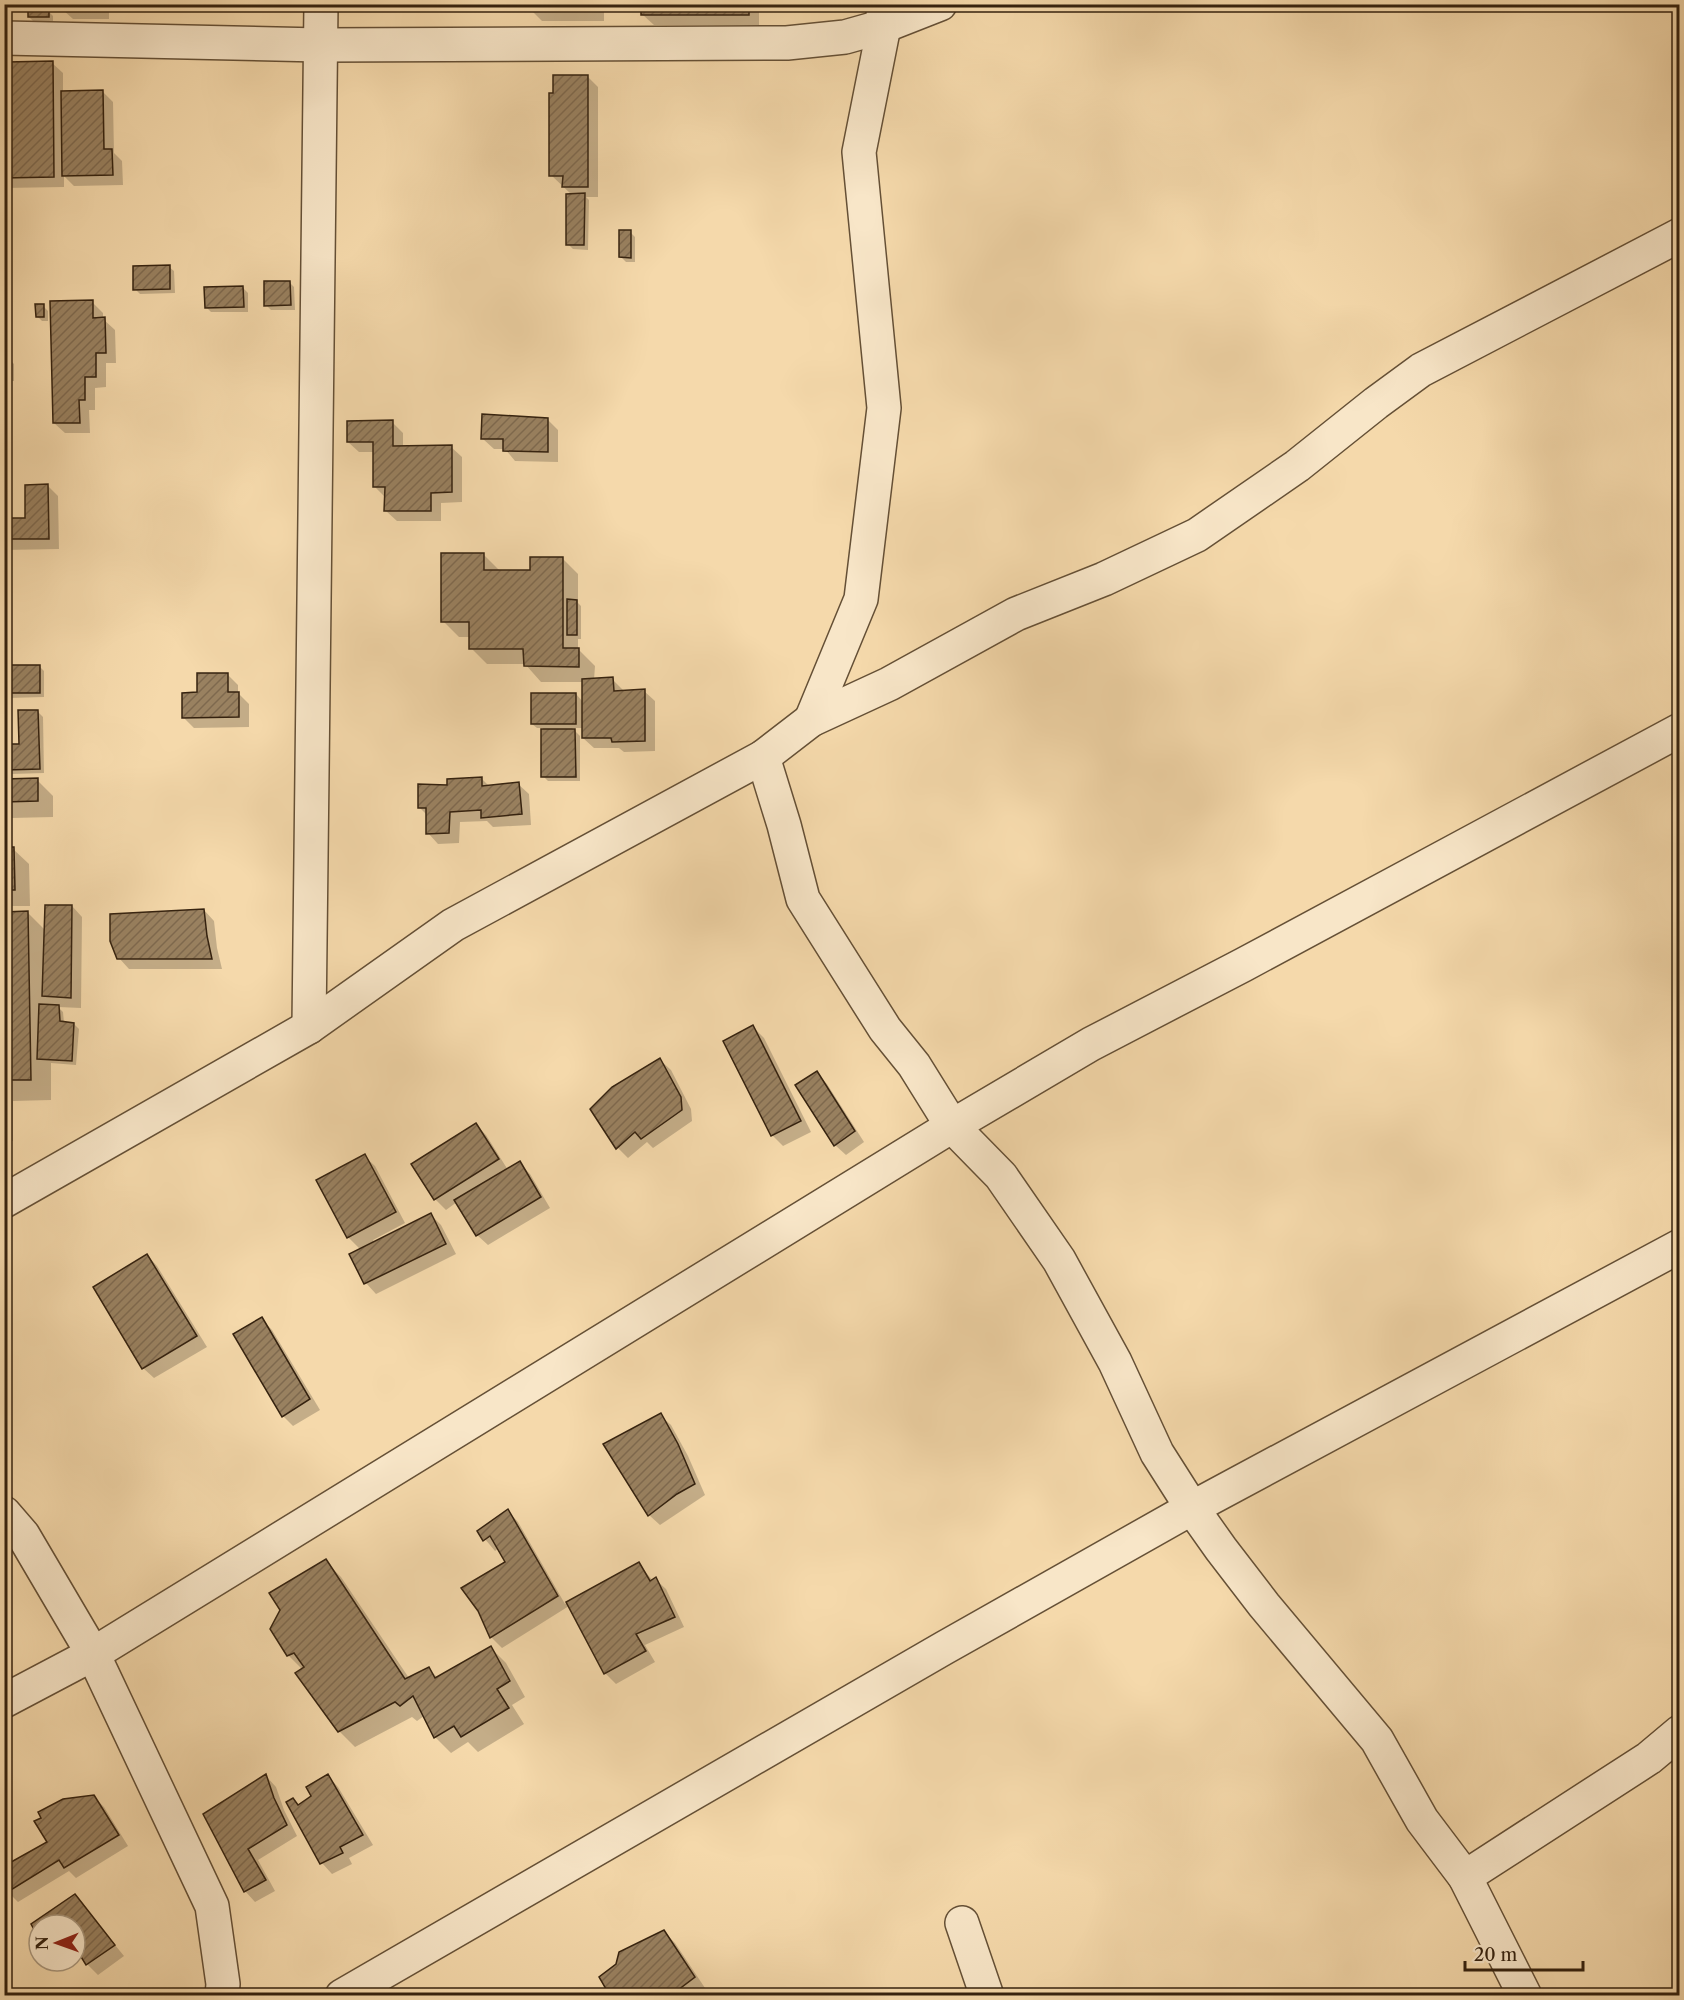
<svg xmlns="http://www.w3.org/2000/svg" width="1684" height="2000" viewBox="0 0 1684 2000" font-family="'Libre Caslon Text',serif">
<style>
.shadow{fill:#0003}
.building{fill:url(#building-hatch);stroke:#35220f;stroke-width:1.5}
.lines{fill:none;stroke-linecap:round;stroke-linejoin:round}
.minor-casing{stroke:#655036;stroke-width:36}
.minor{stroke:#f8e6c8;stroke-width:33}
</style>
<defs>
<pattern id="building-hatch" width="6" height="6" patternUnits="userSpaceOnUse" patternTransform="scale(1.5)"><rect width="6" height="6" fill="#998160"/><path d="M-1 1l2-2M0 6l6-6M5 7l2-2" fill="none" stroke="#7e694e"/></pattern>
</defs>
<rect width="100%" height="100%" fill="#f5d9ab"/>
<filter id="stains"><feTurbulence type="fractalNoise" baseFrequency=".00333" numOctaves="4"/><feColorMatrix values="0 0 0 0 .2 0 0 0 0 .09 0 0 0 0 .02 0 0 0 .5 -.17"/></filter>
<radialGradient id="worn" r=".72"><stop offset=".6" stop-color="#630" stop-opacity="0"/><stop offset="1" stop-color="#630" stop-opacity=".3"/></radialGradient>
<g class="shadow">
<path d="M62 4H109V19H73L62 9Z"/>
<path d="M531 4H604V21H542L531 10Z"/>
<path d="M643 4H759V25H654L643 15Z"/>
<path d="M48 11 53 16V21L34 22 29 17Z"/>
<path d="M52 63 63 73V92H103L113 102 114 153 122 161 123 185 74 186 64 176V187L4 188V148H10Z"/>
<path d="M588 77 598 87V197H586L589 200 588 250 573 249 568 244 572 195 551 175Z"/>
<path d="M630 232 635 237V262H626L621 257Z"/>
<path d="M169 267 174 271 175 293 140 294 135 289Z"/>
<path d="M289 282 294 287 295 310H271L266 305Z"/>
<path d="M243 288 248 293V312H211L206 307Z"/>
<path d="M92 302 103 313V319L115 330 116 363H106V387L95 388V410H89L90 433H65L54 423Z"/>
<path d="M43 306 48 311V321H42L37 316Z"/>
<path d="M9 359 14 364V381H4V360Z"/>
<path d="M548 420 558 430V462L515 461 505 449H494L483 439Z"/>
<path d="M392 422 403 433V447H451L462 457V502L441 503V521H397L386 511 385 497 374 486V452H359L348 442Z"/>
<path d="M48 486 58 496 59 549 4 550V519H27Z"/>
<path d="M483 554 499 570 531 571 562 558 578 574V603L581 606V639H578V649L595 666 594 680 612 679 623 690V692L644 691 655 701V751L624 752 619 748H594L583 738V728H572L580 736V781H548L543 776V728H537L532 724 576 694 583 702V682H541L525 664H487L471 648V637H459L443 621Z"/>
<path d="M39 666 44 671V697L8 698 4 695V667Z"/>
<path d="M227 674 238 685V693L249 704V727L194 728 184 718 199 694Z"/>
<path d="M38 712 43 717 44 773 12 774 7 769Z"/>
<path d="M481 778 490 787 518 784 529 794 531 825 493 827 487 821 460 822 459 843 438 844 428 833 427 815 419 807Z"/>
<path d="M4 780H37L53 796V817L11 818 12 848 29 864 30 906H4Z"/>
<path d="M72 906 82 917 81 1008 58 1007 63 1012 64 1023 74 1024 79 1029 76 1065 51 1063V1100L13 1101V1141H4V914L28 913 46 931Z"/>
<path d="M204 910 214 921 217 948 222 969H129L119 958Z"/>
<path d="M753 1027 764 1038 811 1132 783 1146 772 1135Z"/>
<path d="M660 1060 671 1070 691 1109 692 1121 653 1148 647 1142 628 1158 618 1148 592 1109Z"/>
<path d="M817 1073 827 1084 864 1142 846 1155 835 1145Z"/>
<path d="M475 1124 486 1135 508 1170 519 1163 530 1174 550 1208 488 1245 477 1235 457 1202 446 1210 435 1199 413 1164Z"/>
<path d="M364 1156 375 1166 405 1223 373 1240 375 1243 431 1215 441 1225 456 1254 376 1294 366 1283 351 1254 361 1250 348 1237Z"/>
<path d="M147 1255 157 1266 207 1347 154 1378 143 1368Z"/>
<path d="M262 1319 272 1330 320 1410 293 1426 283 1416Z"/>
<path d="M660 1415 671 1425 688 1456 705 1495 660 1525 649 1515Z"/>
<path d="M508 1511 518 1522 565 1604 639 1564 653 1581 655 1579 666 1589 684 1627 645 1645 655 1662 616 1684 605 1673 569 1606 502 1648 492 1638 479 1610 507 1562 499 1548 495 1551 479 1532Z"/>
<path d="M325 1561 341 1577 409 1678 429 1669 438 1678 490 1647 506 1663 525 1697 512 1705 524 1724 478 1752 468 1742 451 1753 435 1737 424 1716 417 1721 412 1717 355 1747 339 1731 303 1670 288 1655Z"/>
<path d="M266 1776 276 1787 284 1810 297 1836 258 1860 275 1891 255 1902 245 1891 205 1815Z"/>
<path d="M328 1776 338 1787 373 1845 349 1858 352 1864 332 1874 322 1863 293 1799 300 1806 313 1797Z"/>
<path d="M93 1796 104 1807 128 1846 76 1878 69 1871 18 1902 8 1892 49 1843Z"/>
<path d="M75 1896 124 1956 98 1975 87 1964 82 1955 75 1960V1925H39V1936L33 1924Z"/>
<path d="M664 1932 675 1943 705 1988 694 1996H612Z"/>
<path d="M53 1961H73L61 1968Z"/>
</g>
<g class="building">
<path d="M60 4H99V8L61 9Z"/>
<rect x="530" y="4" width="64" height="7"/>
<rect x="641" y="4" width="108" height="11"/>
<path d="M49 9V17H28V10Z"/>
<path d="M53 61 54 177 4 178V147H9L7 62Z"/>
<path d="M553 75H588V187H562L563 176H549V93H553Z"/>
<path d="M103 90 104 149H112L113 175 62 176 61 91Z"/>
<path d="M585 193 584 245H566V194Z"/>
<path d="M619 230H631V258L619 257Z"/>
<path d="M170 265V289L133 290V266Z"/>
<path d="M264 281H290L291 305 264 306Z"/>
<path d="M243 286 244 307 205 308 204 287Z"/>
<path d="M93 300V318L105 317 106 353H96V377H85V400H79L80 423H53L50 301Z"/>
<path d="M35 304H44V317H36Z"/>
<path d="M4 358H9L10 376 4 377Z"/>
<path d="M482 414 548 418V452L503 451V439H481Z"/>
<path d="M393 420V446L452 445V492L431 493V511H384L385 487H373V442H347V421Z"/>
<path d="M48 484 49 539H4V518H25V485Z"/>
<path d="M441 553H484V570H530V557H563V648H579V667L524 666 523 649H469V622H441Z"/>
<path d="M567 599 577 600V635H567Z"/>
<rect x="4" y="665" width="36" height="28"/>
<path d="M197 673H228V692H239V717L182 718V693L197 692Z"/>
<path d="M613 677 614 691 645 689V741L612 742 611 738H582V679Z"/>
<rect x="531" y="693" width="45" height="31"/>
<path d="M18 710H38L40 769 5 770V744H19Z"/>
<path d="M541 729H575L576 777H541Z"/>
<path d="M482 777V786L519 782 522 814 481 818V810L450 812 449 833 426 834V808H418V784L447 785V779Z"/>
<path d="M38 778V801L4 802V779Z"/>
<path d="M4 847H14L15 890H4Z"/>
<path d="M45 905H72L71 998 42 996Z"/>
<path d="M204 909 207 936 212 959H117L110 941V914Z"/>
<path d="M28 911 31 1080H4V912Z"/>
<path d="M39 1004 59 1005 60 1021 74 1023 72 1061 37 1059Z"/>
<path d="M753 1025 801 1121 771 1136 723 1041Z"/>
<path d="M660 1058 681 1097 682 1110 641 1139 635 1132 616 1149 590 1109 612 1087Z"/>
<path d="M817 1071 855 1131 834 1146 795 1085Z"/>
<path d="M476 1123 499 1159 434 1200 411 1164Z"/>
<path d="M365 1154 396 1212 347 1238 316 1180Z"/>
<path d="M520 1161 541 1197 476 1236 454 1200Z"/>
<path d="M431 1213 446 1244 364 1284 349 1254Z"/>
<path d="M147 1254 197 1336 142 1369 93 1287Z"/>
<path d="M262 1317 310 1399 282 1417 233 1334Z"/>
<path d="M661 1413 678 1444 695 1484 677 1494 648 1516 603 1444Z"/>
<path d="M508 1509 558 1596 490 1638 478 1611 461 1588 505 1562 490 1536 483 1541 477 1531Z"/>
<path d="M326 1559 405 1679 429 1667 435 1678 491 1646 510 1681 497 1689 509 1708 461 1737 454 1726 434 1738 413 1696 400 1706 395 1702 338 1732 295 1673 304 1667 294 1653 287 1656 270 1629 280 1610 269 1593Z"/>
<path d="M639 1562 650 1581 656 1577 675 1617 636 1634 646 1651 604 1674 566 1602Z"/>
<path d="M266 1774 274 1798 287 1825 248 1849 266 1880 244 1892 203 1814Z"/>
<path d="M328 1774 363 1835 340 1847 343 1853 320 1864 286 1802 293 1798 298 1805 311 1796 306 1787Z"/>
<path d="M94 1795 119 1835 64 1868 59 1860 6 1893 4 1890V1866L47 1842 34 1821 41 1818 38 1812 63 1799Z"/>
<path d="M75 1894 115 1945 86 1965 75 1947V1925H39V1939L31 1924Z"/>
<path d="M664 1930 695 1977 670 1996H610L599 1977 616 1964 619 1952Z"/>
</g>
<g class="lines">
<defs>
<g id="minor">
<path d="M4 38 320 45 787 43 845 37 884 26 940 4"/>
<path d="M811 720 861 599 884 408 859 152 884 26 883 8"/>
<path d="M763 757 784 825 803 899 885 1029 914 1065 952 1126 1001 1176 1059 1260 1115 1362 1157 1453 1192 1508 1221 1549 1264 1605 1377 1740 1422 1820 1465 1877 1525 1996"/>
<path d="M309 1027 321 4"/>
<path d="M4 1201 309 1027 453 925 763 757 811 720 889 684 1016 614 1104 579 1197 535 1297 466 1376 403 1421 370 1680 235"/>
<path d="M4 1513 23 1535 93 1654 212 1906 223 1984 222 1996"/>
<path d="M4 1701 93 1654 952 1126 1091 1044 1243 965 1680 730"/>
<path d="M1465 1877 1649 1758 1680 1732"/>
<path d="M962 1923 987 1996"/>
<path d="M342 1996 944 1648 1192 1508 1680 1246"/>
</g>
</defs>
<use href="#minor" class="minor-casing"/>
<use href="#minor" class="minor"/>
</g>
<rect width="1684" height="2000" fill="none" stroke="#f5d9ab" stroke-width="24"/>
<rect x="6" y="6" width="1672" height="1988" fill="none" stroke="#35220f" stroke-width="3"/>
<rect x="12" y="12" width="1660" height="1976" fill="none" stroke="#35220f" stroke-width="1.5"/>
<g transform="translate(57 1943) rotate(269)"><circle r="28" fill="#f8e6c8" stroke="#aa987e" stroke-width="1.5"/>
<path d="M0-4.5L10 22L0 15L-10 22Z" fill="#8f2418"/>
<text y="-9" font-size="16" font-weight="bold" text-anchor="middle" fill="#35220f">N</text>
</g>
<path d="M1465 1961v9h118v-9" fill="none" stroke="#35220f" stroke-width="3"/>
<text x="1474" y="1961" font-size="18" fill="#35220f" stroke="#f8e6c8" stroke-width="4.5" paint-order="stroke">20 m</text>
<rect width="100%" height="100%" filter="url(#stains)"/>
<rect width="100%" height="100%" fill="url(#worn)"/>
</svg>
